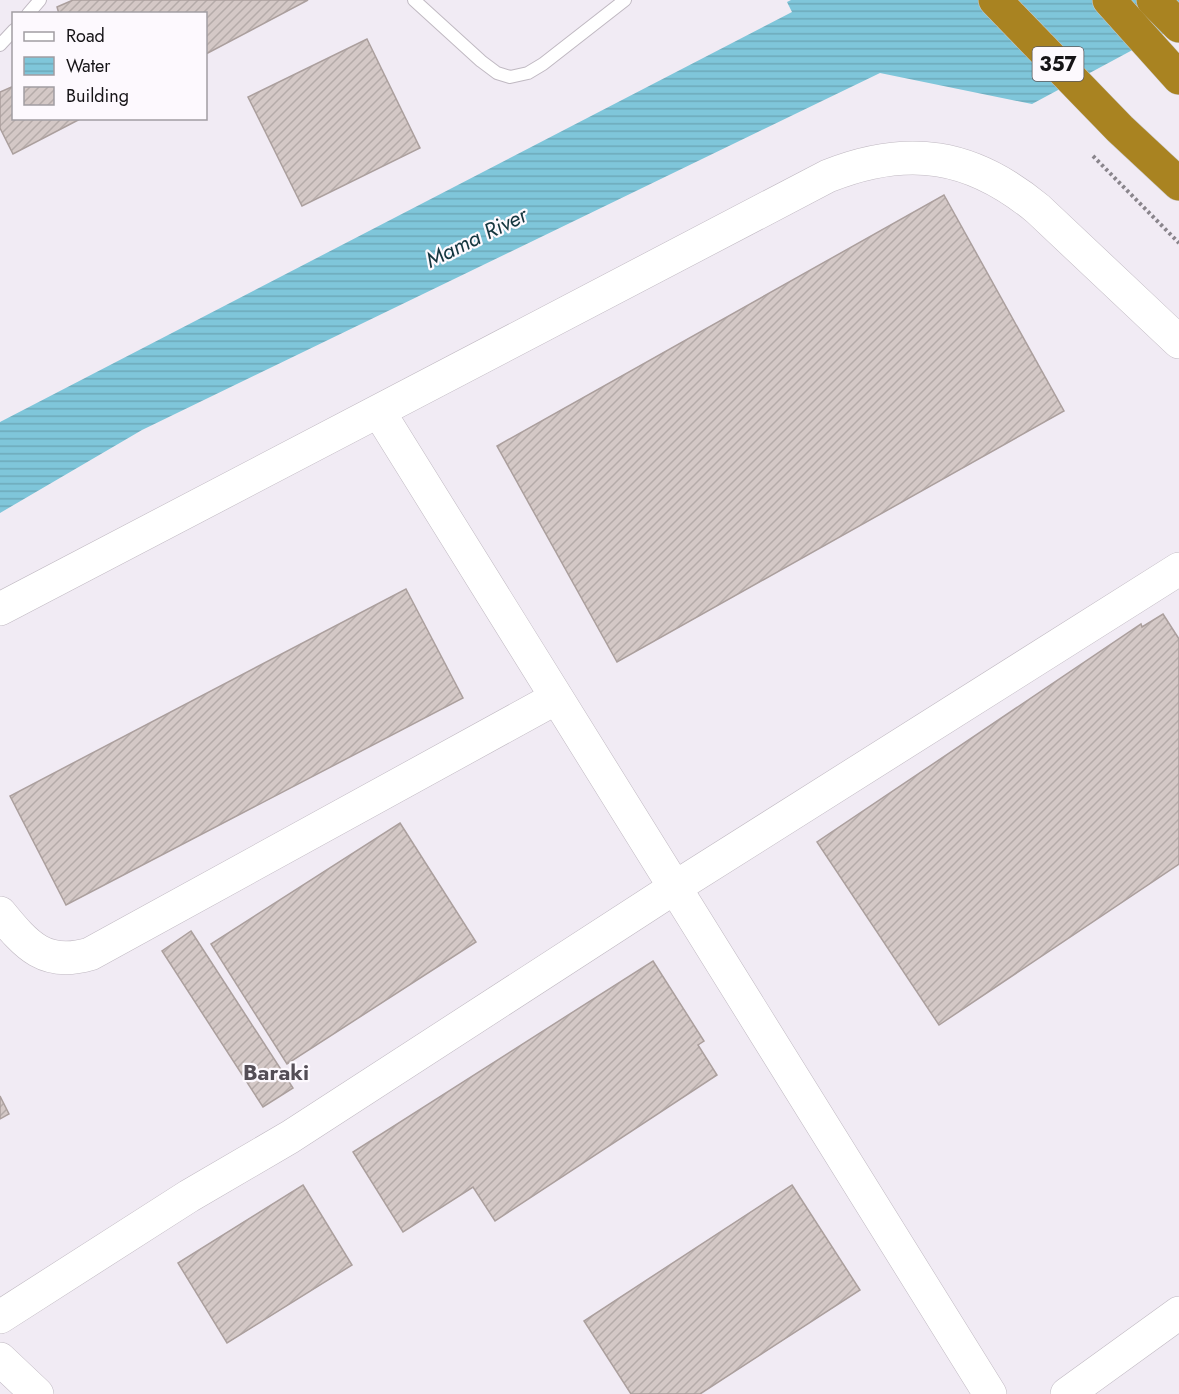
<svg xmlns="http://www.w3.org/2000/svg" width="1179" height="1394" viewBox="0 0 1179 1394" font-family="Jost,sans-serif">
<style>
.water{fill:url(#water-rules)}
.building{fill:url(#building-hatch);stroke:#ab9f9d;stroke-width:1.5}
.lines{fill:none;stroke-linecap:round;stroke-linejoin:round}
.lane-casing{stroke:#c0b9c2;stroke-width:14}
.secondary-casing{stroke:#c0b9c2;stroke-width:34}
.highway-casing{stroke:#cccbcc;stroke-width:34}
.path{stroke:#89848b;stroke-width:4;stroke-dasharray:3 3;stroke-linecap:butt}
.lane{stroke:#fff;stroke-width:12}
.secondary{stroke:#fff;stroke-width:33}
.highway{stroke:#a98321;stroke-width:33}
.labels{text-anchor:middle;stroke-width:4.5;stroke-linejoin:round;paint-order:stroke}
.shield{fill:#fdf9fe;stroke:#5b595c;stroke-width:1.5}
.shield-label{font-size:20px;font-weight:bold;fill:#161417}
.water-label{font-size:22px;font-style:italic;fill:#14363f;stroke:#fdf9fe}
.neighbourhood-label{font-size:22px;font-weight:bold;fill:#544e56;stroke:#fdf9fe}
</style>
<defs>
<pattern id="water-rules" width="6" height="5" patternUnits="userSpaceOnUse" patternTransform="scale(1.5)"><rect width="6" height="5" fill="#7fc6da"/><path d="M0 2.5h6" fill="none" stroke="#6da9ba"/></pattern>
<pattern id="building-hatch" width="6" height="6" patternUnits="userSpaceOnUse" patternTransform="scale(1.5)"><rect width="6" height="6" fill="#d4c8c6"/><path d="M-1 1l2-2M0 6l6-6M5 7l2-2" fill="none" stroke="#b5aba9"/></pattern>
</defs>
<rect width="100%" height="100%" fill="#f1ebf4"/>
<path class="water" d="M791 0H1179V25L1032 104 880 73 142 430 0 513V422L792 12 787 2Z"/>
<g class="building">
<path d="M73 0H308L206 54V14H59L57 7Z"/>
<path d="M367 39 420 148 302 206 248 97Z"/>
<path d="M14 86V118H82L13 154 0 128V92Z"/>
<path d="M944 195 1064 411 617 662 497 446Z"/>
<path d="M406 589 463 698 66 905 10 796Z"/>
<path d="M1163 614 1179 639V864L939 1025 817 842 1141 624 1142 627Z"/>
<path d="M400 823 476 942 287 1064 211 944Z"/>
<path d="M191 931 293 1088 263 1107 162 951Z"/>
<path d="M653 961 704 1041 698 1045 717 1075 495 1221 473 1187 403 1232 353 1152Z"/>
<path d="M0 1096 9 1114 0 1119Z"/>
<path d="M303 1185 352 1265 227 1343 178 1263Z"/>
<path d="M792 1185 860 1290 700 1394H631L584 1321Z"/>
</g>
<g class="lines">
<defs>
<g id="lane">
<path d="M414 0 481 61 497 73 510 77 528 73 543 64 625 0"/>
<path d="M28 14 40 0"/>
<path d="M0 45 14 30"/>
</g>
<g id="secondary">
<path d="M379 412 990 1394"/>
<path d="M0 609 828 176C908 144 972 154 1038 209L1179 342"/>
<path d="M0 913C27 946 45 967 90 954L556 698"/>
<path d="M0 1317 189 1196 290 1137 674 888 1179 569"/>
<path d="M0 1359 37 1394"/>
<path d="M1067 1394 1179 1313"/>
</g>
<g id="highway">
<path d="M995 0 1120 129 1179 184"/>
<path d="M1109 0 1179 78"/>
<path d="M1153 0 1179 26"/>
</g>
</defs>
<use href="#lane" class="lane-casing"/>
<use href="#secondary" class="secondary-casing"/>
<use href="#highway" class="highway-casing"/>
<path class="path" d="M1093 156 1179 243"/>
<use href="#lane" class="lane"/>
<use href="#secondary" class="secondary"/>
<use href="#highway" class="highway"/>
</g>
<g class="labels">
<rect class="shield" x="1032.5" y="47" width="51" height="34" rx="4.5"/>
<g class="shield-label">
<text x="1058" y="71">357</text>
</g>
<g class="water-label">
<text transform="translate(476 237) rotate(-26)" y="8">Mama River</text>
</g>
<g class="neighbourhood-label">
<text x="276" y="1080">Baraki</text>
</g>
</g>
<rect x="12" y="12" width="195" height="108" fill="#fdf9fe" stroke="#a19da2" stroke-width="1.5"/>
<rect x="24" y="32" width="30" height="9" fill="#ffffff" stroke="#a19da2" stroke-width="1.5"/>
<text x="66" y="42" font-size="18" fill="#161417">Road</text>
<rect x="24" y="57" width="30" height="18" fill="url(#water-rules)" stroke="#a19da2" stroke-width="1.5"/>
<text x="66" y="72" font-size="18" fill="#161417">Water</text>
<rect x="24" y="87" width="30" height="18" fill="url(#building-hatch)" stroke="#a19da2" stroke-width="1.5"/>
<text x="66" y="102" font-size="18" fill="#161417">Building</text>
</svg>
